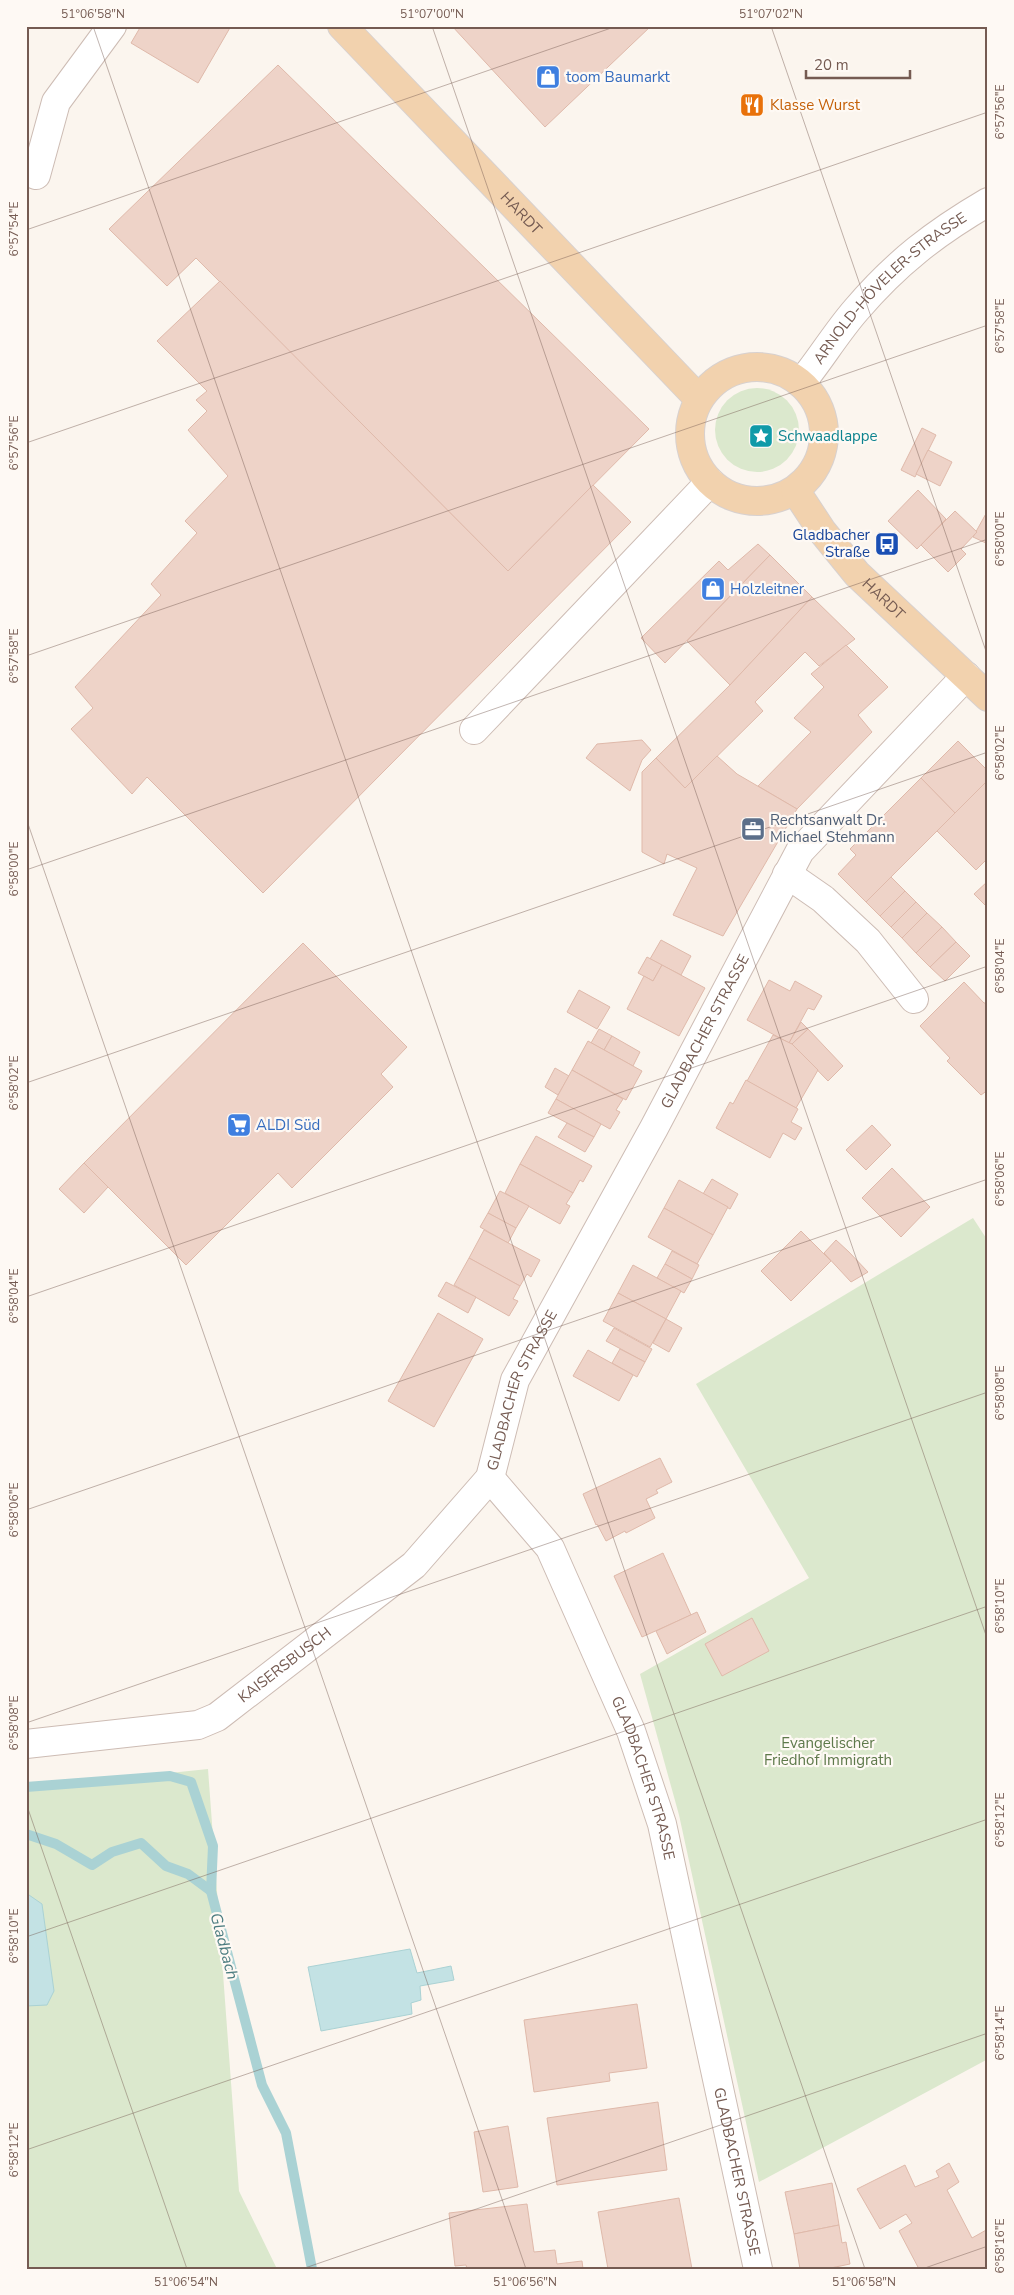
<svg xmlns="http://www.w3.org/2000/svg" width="1014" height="2295" viewBox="0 0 1014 2295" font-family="'Nunito Sans',sans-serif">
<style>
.green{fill:#dbe8cd}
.water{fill:#c3e2e4;stroke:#aad2d4}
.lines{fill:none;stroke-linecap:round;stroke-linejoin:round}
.stream{stroke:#aad2d4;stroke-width:10}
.building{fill:#eed3c8;stroke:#dfb9aa}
.minor-casing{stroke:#cdbcb4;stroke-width:30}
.major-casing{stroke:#d8d1cf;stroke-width:30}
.minor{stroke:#fff;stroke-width:28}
.major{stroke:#f2d2ae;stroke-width:28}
.rail{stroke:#b7abc5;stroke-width:4;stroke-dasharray:8 5;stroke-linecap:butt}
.ticks{fill:none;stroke:#755b52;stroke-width:1;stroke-opacity:0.45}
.labels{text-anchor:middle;stroke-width:4.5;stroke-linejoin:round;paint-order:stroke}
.shop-label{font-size:15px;fill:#366cbe;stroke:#fef9f4;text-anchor:start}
.food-label{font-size:15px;fill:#c56008;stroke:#fef9f4;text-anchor:start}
.street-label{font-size:15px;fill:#755b52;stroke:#fef9f4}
.culture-label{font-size:15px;fill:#0d838f;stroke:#fef9f4;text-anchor:start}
.transit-label{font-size:15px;fill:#164399;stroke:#fef9f4;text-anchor:end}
.service-label{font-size:15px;fill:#4e5e75;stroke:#fef9f4;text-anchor:start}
.park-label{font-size:15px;fill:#5e794b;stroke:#fef9f4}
.water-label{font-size:16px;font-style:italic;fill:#4a7b7f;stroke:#fef9f4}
.neatline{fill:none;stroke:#755b52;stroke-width:2}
.ticks-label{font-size:12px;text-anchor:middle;fill:#755b52}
</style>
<rect width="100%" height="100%" fill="#fbf5ee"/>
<g class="green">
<circle cx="757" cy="430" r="42"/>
<path d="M973 1218 988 1241V2059L759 2182 679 1815 640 1674 809 1578 696 1384Z"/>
<path d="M208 1769 239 2191 277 2269H26V1788Z"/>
</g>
<g class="water">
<path d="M26 1895H29L42 1904 54 1991 47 2005 26 2006Z"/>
<path d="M410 1949 417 1973 451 1966 454 1980 420 1986 421 2000 411 2003 412 2014 321 2031 308 1967Z"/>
</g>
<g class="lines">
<g class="stream">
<path d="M26 1787 170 1776 191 1782 213 1846 211 1891 262 2085 286 2133 312 2269"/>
<path d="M26 1834 56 1844 92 1865 112 1852 141 1843 166 1866 188 1874 211 1891"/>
</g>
</g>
<g class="building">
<path d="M141 26H231L198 83 131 43Z"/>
<path d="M452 26H651L545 127Z"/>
<path d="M278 65 649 429 508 571 196 258 167 286 109 229Z"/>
<path d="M220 281 508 571 593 485 631 522 263 893 147 777 132 794 71 729 93 708 75 687 161 595 151 584 197 533 185 521 228 476 188 430 207 411 196 400 207 391 157 341Z"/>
<path d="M922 428 936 435 915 477 901 470Z"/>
<path d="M928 450 952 462 940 486 916 474Z"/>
<path d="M918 490 946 519 917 549 888 521Z"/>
<path d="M988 510V544L973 537Z"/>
<path d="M955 511 977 532 961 549 966 554 948 572 921 545Z"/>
<path d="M758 544 770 555 665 663 641 638 719 561 728 570Z"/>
<path d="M770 555 812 597 730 685 687 641Z"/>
<path d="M812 597 855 639 819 666 805 652 755 702 763 711 685 788 656 758 730 685Z"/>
<path d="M846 645 888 687 858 715 872 732 797 809 758 786 811 732 794 718 824 687 811 674Z"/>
<path d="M642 740 651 750 642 760 630 791 586 758 597 744Z"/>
<path d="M958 741 988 771V780L955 813 921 778Z"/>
<path d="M717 756 737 774 797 809 723 936 673 915 697 868 667 854 664 864 642 852V772L656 758 685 788Z"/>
<path d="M921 778 955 813 866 902 838 874 856 855 850 849Z"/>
<path d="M988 780V858L976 870 937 831Z"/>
<path d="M891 877 905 891 880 916 866 902Z"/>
<path d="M988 881V908L974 894Z"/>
<path d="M905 891 916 902 891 927 880 916Z"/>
<path d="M916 902 927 913 902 938 891 927Z"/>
<path d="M927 913 942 927 916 953 902 938Z"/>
<path d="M942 927 956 942 930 967 916 953Z"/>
<path d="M661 940 691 956 681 975 650 959Z"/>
<path d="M956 942 970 956 945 981 930 967Z"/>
<path d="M303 943 407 1047 381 1074 393 1087 292 1188 278 1173 186 1265 84 1163Z"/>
<path d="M647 957 662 965 653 981 638 973Z"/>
<path d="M662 965 705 988 679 1036 627 1009 644 976 653 981Z"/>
<path d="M769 980 790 991 795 981 822 996 814 1010 808 1008 789 1043 747 1020Z"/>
<path d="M964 982 984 1003H988V1090L981 1095 947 1061 950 1058 920 1026Z"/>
<path d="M579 990 610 1007 597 1029 567 1012Z"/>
<path d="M801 1022 808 1029 792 1044 789 1043Z"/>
<path d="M599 1029 612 1036 604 1050 591 1043Z"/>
<path d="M808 1029 843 1066 828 1081 792 1044Z"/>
<path d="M773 1035 792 1044 818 1070 796 1108 747 1081Z"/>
<path d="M612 1036 640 1052 633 1066 604 1050Z"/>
<path d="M588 1041 642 1071 626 1100 572 1070Z"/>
<path d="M555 1068 569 1076 558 1095 545 1087Z"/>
<path d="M572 1070 623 1099 616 1110 620 1112 610 1129 556 1099Z"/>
<path d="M746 1080 798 1109 791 1122 802 1128 795 1140 783 1133 770 1158 716 1128 730 1102 733 1104Z"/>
<path d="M556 1099 601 1124 594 1137 548 1113Z"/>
<path d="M567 1123 594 1137 585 1152 558 1137Z"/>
<path d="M872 1125 891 1145 866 1170 846 1150Z"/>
<path d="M536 1136 592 1166 583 1182 580 1180 573 1193 520 1164Z"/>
<path d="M84 1163 108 1187 84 1213 59 1189Z"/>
<path d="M520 1164 573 1193 566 1204 570 1206 560 1224 505 1193Z"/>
<path d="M892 1168 930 1207 901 1237 862 1198Z"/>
<path d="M712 1179 738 1194 730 1209 703 1194Z"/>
<path d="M679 1180 728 1207 713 1235 664 1208Z"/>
<path d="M500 1191 529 1206 516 1228 488 1213Z"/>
<path d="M664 1208 713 1235 697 1264 648 1237Z"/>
<path d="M488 1213 516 1228 508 1243 480 1227Z"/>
<path d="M484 1230 540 1260 531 1277 527 1274 520 1286 469 1258Z"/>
<path d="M801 1231 831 1261 791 1301 761 1271Z"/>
<path d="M836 1240 849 1252 868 1272 851 1282 824 1253Z"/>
<path d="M672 1251 699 1265 692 1279 665 1264Z"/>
<path d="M469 1258 520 1286 513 1299 518 1301 509 1316 454 1285Z"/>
<path d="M665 1264 692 1279 684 1293 657 1278Z"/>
<path d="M633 1265 681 1291 666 1319 618 1293Z"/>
<path d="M446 1282 476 1297 468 1313 438 1296Z"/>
<path d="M618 1293 666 1319 650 1347 603 1321Z"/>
<path d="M438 1313 483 1339 434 1427 388 1401Z"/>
<path d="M666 1319 682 1328 669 1352 653 1343Z"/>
<path d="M614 1328 652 1349 645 1362 606 1341Z"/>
<path d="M620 1349 645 1362 637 1377 612 1363Z"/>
<path d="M588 1350 633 1375 619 1401 573 1376Z"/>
<path d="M660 1458 672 1482 656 1490 658 1493 646 1499 655 1518 626 1533 625 1531 606 1541 597 1524 596 1525 583 1494Z"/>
<path d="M663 1553 691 1615 642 1637 614 1576Z"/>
<path d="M697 1612 706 1632 667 1654 656 1631Z"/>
<path d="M752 1618 769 1651 722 1676 705 1644Z"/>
<path d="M637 2004 647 2068 609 2073 610 2081 534 2092 524 2020Z"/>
<path d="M658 2102 667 2170 557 2185 547 2118Z"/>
<path d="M508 2126 518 2187 483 2192 474 2132Z"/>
<path d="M949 2163 959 2182 947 2190 972 2238 988 2229V2269H919L899 2231 912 2223 906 2214 880 2229 857 2189 905 2165 915 2187 939 2177 936 2171Z"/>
<path d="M832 2183 839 2225 794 2234 785 2192Z"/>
<path d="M679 2198 692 2269H608L598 2212Z"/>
<path d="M527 2204 534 2252 555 2250 557 2264 582 2261 583 2269H467L466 2265 455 2266 449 2213Z"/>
<path d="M839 2225 842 2243 846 2242 850 2264 826 2269H800L794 2234Z"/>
</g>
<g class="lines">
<defs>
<g id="minor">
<path d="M36 175 56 102 112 26"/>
<path id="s1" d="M801 383C820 360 836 333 856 310 896 263 935 233 988 202"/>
<path d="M474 730 710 482"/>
<path d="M787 874 823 899 868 941 914 999"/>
<path id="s2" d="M490 1478 550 1548 631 1731 662 1824 758 2269"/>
<path id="s3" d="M26 1744 198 1725 217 1717 414 1565 490 1478 515 1380 654 1128 800 851 966 676"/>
</g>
<g id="major">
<path id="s4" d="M342 26 699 399"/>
<circle cx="757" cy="434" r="67"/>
<path id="s5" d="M795 490 822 531 857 574 988 697"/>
</g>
</defs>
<use href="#minor" class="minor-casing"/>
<use href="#major" class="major-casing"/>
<use href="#minor" class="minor"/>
<use href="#major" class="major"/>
<path class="rail" d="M26 30 29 26"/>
</g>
<path class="ticks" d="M93 26 865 2269M432 26 988 1641M771 26 988 657M26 230 617 26M26 443 988 112M26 656 988 325M26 818 526 2269M26 870 988 539M26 1083 988 752M26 1297 988 966M26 1510 988 1179M26 1723 988 1392M26 1803 187 2269M26 1937 988 1606M26 2150 988 1819M302 2269 988 2033M922 2269 988 2246"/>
<defs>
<symbol id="shop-square" viewBox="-11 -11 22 22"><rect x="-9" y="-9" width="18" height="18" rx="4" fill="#3f7fe0" stroke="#fef9f4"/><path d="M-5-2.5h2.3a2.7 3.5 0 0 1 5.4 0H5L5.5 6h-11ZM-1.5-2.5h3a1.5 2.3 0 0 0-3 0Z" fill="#fff"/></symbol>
<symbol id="restaurant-square" viewBox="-11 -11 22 22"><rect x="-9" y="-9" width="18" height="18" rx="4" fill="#e8710a" stroke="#fef9f4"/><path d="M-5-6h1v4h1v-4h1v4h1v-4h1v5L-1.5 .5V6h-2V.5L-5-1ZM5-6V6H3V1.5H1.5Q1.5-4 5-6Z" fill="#fff"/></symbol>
<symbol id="sight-square" viewBox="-11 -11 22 22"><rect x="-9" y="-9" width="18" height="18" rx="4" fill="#0f9aa8" stroke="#fef9f4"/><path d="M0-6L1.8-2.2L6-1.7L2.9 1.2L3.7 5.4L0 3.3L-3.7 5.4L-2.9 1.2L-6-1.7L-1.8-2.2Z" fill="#fff"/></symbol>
<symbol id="bus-square" viewBox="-11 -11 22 22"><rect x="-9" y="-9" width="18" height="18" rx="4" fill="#1a4fb4" stroke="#fef9f4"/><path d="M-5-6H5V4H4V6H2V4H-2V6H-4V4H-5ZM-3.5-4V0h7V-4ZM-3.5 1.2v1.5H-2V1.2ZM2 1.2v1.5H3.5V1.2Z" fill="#fff"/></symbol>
<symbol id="office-square" viewBox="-11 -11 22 22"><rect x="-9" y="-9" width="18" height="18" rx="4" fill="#5c6f8a" stroke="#fef9f4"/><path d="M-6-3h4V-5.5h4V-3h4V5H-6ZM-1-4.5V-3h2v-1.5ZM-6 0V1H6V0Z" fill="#fff"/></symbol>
<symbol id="supermarket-square" viewBox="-11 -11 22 22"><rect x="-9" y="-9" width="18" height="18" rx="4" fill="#3f7fe0" stroke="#fef9f4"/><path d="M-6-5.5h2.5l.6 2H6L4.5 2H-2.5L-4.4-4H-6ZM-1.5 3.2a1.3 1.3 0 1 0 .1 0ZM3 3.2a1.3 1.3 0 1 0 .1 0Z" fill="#fff"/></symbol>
</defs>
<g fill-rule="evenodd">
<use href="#shop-square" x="534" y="63" width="28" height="28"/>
<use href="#restaurant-square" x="738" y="91" width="28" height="28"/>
<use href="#sight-square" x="747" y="422" width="28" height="28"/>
<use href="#bus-square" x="873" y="530" width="28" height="28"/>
<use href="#shop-square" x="699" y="575" width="28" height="28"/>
<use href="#office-square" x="739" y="815" width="28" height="28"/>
<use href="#supermarket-square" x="225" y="1111" width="28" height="28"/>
</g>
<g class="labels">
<g class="shop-label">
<text x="566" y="82">toom Baumarkt</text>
<text x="730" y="594">Holzleitner</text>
<text x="256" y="1130">ALDI Süd</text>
</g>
<g class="food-label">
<text x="770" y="110">Klasse Wurst</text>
</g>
<g class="street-label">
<text dy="5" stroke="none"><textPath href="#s4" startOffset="259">HARDT</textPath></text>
<text dy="5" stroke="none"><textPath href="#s1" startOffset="131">ARNOLD-HÖVELER-STRASSE</textPath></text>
<text dy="5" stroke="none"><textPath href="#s5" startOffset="141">HARDT</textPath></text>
<text dy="5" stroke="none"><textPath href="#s3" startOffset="1056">GLADBACHER STRASSE</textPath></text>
<text dy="5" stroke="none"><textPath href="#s3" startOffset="652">GLADBACHER STRASSE</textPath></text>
<text dy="5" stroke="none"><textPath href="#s3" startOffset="279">KAISERSBUSCH</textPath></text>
<text dy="5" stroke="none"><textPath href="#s2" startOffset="341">GLADBACHER STRASSE</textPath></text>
<text dy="5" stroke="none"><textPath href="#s2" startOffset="746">GLADBACHER STRASSE</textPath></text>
</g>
<g class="culture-label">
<text x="778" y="441">Schwaadlappe</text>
</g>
<g class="transit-label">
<text x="870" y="540">Gladbacher<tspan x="870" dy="17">Straße</tspan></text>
</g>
<g class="service-label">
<text x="770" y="825">Rechtsanwalt Dr.<tspan x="770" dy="17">Michael Stehmann</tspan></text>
</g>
<g class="park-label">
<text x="828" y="1748">Evangelischer<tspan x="828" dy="17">Friedhof Immigrath</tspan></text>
</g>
<g class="water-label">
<text transform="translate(225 1946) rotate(75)" y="6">Gladbach</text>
</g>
</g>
<rect width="1014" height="2295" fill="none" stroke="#fef9f4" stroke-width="55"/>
<path d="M806 70v8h104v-8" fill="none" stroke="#755b52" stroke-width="2.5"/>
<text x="814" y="70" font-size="15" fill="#755b52" stroke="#fef9f4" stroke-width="4" paint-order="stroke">20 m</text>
<rect x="28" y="28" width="958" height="2240" class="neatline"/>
<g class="ticks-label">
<text x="93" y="18">51°06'58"N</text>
<text x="432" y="18">51°07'00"N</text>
<text x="771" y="18">51°07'02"N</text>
<text transform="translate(1000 112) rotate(-90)" y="4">6°57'56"E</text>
<text transform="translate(14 229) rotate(-90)" y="4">6°57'54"E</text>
<text transform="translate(1000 326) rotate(-90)" y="4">6°57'58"E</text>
<text transform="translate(14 443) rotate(-90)" y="4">6°57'56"E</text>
<text transform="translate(1000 539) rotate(-90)" y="4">6°58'00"E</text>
<text transform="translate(14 656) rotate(-90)" y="4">6°57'58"E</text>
<text transform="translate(1000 753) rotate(-90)" y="4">6°58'02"E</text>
<text transform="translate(14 869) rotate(-90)" y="4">6°58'00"E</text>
<text transform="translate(1000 966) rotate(-90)" y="4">6°58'04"E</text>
<text transform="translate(14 1083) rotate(-90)" y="4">6°58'02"E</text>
<text transform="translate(1000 1179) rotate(-90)" y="4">6°58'06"E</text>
<text transform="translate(14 1296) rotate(-90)" y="4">6°58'04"E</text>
<text transform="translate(1000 1393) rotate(-90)" y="4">6°58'08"E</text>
<text transform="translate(14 1510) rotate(-90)" y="4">6°58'06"E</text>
<text transform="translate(1000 1606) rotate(-90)" y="4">6°58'10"E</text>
<text transform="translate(14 1723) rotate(-90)" y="4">6°58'08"E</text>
<text transform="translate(1000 1820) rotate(-90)" y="4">6°58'12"E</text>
<text transform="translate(14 1936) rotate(-90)" y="4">6°58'10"E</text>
<text transform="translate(1000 2033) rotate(-90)" y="4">6°58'14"E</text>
<text transform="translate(14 2150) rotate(-90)" y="4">6°58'12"E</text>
<text transform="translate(1000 2246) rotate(-90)" y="4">6°58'16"E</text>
<text x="186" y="2286">51°06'54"N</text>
<text x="525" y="2286">51°06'56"N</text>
<text x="864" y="2286">51°06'58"N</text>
</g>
</svg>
